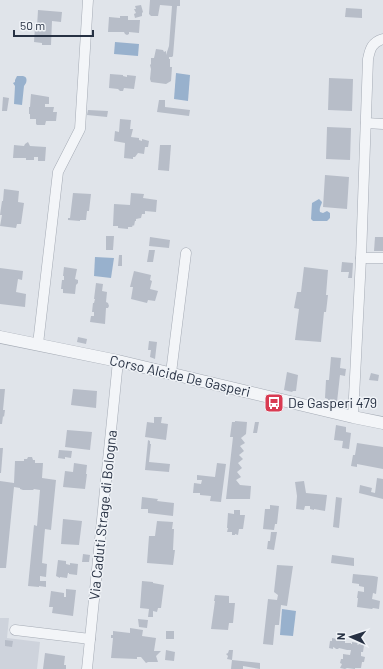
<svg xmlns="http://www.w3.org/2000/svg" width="383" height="669" viewBox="0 0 383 669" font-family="Barlow,sans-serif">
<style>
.built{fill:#ced3dc}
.water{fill:#98b1cd}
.building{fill:#b7bdc8}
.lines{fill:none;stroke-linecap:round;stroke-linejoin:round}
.minor-casing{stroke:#a5abb5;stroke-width:11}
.tertiary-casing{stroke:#a5abb5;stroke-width:13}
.minor{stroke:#f3f5f8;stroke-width:10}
.tertiary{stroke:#f3f5f8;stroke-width:12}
.labels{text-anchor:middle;stroke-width:3;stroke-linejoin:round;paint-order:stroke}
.street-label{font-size:14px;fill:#273143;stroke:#f0f3f7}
.poi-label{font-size:14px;fill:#273143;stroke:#f0f3f7;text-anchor:start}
</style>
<rect width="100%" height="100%" fill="#e0e4ea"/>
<path class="built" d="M0 618H9L7 638 40 642 37 669H0Z"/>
<g class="water">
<path d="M115 42 139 44 138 56 114 54Z"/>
<path d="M176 73 190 75 188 101 174 99Z"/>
<path d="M17 76H23C27 77 27 80 26 83L24 86 22 105 14 104 15 86 13 83 15 82V80Z"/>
<path d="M319 199 322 202C321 206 319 208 320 212L323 213 327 211 330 213V218L327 221H313L311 219 312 203Z"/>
<path d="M95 257 114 258 111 278 94 276Z"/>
<path d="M282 609 296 611 293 636 280 635Z"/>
</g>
<g class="building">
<path d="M150 0H180V6H177L173 56 172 57H169V59H170V67H172L171 81 166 84 151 82 150 79 151 69 150 65 151 64V58H154L156 49 163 50 164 52 166 51V55L169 46 172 6 160 5 158 16H151L149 14Z"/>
<path d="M141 5 143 12 142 13V16L135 18 134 14 136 13 134 9H136L135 6Z"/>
<path d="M346 8 362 9V18L345 17Z"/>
<path d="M38 10 62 12 61 22 52 21 51 45H42V43L34 42 35 27H37Z"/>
<path d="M120 16H128V20H140L139 33 129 32V34L127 35 125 34 124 32H108L109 17 120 18Z"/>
<path d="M110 74 123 75V76L127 77V75L136 76 134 89 124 88 123 91H120L118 89 109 88Z"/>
<path d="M329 78 353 79 352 111 328 110Z"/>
<path d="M31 94 49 97V104H45V107H54L53 112H57L56 121H46L45 125H37L36 124V119H30V114H29V107H30Z"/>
<path d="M3 97 9 98 7 111H2Z"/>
<path d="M159 100H165V107L190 110 189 116 157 112Z"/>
<path d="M88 110 108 111 107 117 87 115Z"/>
<path d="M120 119 131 120 130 129H133L131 137 139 138V140L142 141V139L149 141 148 147H145L144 154 138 153 135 157H133V159L124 158 125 143 114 141 115 131 119 132Z"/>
<path d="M327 127 351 128 350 160 326 159Z"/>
<path d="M28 142 30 146 46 147 45 161H38V157H34V160H26V158H13L14 145 24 146 25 144Z"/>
<path d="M160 145H171L169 171 158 170Z"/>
<path d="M325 175 349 177 347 209 323 207Z"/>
<path d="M4 189 19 191 18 202 24 203 21 224H17L16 228 0 226 2 215H0L2 201H3Z"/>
<path d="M73 193 91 194 89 211H87L86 220H80V221L68 220V218H70Z"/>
<path d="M131 193 144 194 143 198 157 200 156 212 145 211V214H142L141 218 136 219V221H135L134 226 133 225 132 227H128V229L118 228V226H113L114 204 130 205Z"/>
<path d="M106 236H114L113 250H106Z"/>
<path d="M150 237 170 240 169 248 149 246Z"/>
<path d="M375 237H383V251H374Z"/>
<path d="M149 250H155L153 262H147Z"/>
<path d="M119 255H122V266H118Z"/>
<path d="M342 262 353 263 352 278H348L349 272H341Z"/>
<path d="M64 267 77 269 75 279 78 280V283L76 285 75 294 63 293V289H61L62 280H64V276H63Z"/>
<path d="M304 267 328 270 326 295H328L326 312H324L321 342 295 340 299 309 294 308 297 292H301Z"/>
<path d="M0 268 23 271 22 280 18 279 16 292 26 294 25 307 0 304Z"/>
<path d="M134 271 151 275 150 280 152 281 150 289 158 291 155 301 148 300 147 303 131 299 133 287H130Z"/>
<path d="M96 283 103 284 102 291 107 292 106 302 108 303 109 306 108 308H106L105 324 90 322 91 316H94V312H92L93 303H94L95 299H94Z"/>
<path d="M78 337 87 339 86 344 77 342Z"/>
<path d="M149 341 157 342 155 359 150 357 151 350H148Z"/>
<path d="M331 357 341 358 340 368 346 369 345 376 340 375 337 402 328 400V399L325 398 326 380H329Z"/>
<path d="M287 372 298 375 296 391H293L292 392 284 390Z"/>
<path d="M371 373 379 375 378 381 369 380Z"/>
<path d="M0 389H5L3 410H5L4 417 3 416 2 424H0Z"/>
<path d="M73 389 97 391 96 408 71 405Z"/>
<path d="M154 417H162L161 423 168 424 166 440 145 437 147 422 154 423Z"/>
<path d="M235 421 247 422 246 434 241 438 245 443 240 446 244 451 239 455 243 459 238 463 242 468 237 472 241 477 236 480 240 485 251 486 250 499H226L233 437H230L232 422H235Z"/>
<path d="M255 422H259L257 433H253Z"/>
<path d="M336 425 346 427V432L351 433 349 449 342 448 343 441 334 440Z"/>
<path d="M67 430 92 432 90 450 65 447Z"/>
<path d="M148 440 150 441V444H151L149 462 170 464 169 472 145 470Z"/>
<path d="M357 443 383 447V469L357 464V467L351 466 353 455H355Z"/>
<path d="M0 448H3L1 473H0Z"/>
<path d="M59 450 72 451 71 458 65 457V459L58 458Z"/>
<path d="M28 457H32L33 460H35V463H43L42 478 56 480 51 530 45 529 42 563 47 564 46 577 40 576V581H46V587L39 586V587L28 586 34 525 37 526 40 490 34 489 33 490H23L20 489V488L14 487 6 568H0V481L14 483 15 461H24V459H27Z"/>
<path d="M74 463 87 465 86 474H87L85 489 63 487 65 471 73 472Z"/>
<path d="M217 463 226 464 221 502 210 501 211 496 200 495V493H193L194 483 201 484 202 480H197V475L215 477Z"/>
<path d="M377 478 383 479V499L359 493 360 485 372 488 371 492 375 493Z"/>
<path d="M304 481 306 493 327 495 325 511 314 509V510L310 509V506H305L304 510 296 509 297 496 295 482Z"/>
<path d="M142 497 158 499 157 501 174 503 173 516 148 513V509H141Z"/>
<path d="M336 497 342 498 339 528 333 527Z"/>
<path d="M270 505 279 506 277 524H275L274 530 263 529 265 509H270Z"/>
<path d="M234 510H240V515H245L243 529H239L238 535 235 534V535H232V532H227L228 528H227L228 513 234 514Z"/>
<path d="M63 519 82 521 79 545 61 544Z"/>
<path d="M157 521 173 522 172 529H174L173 550H175L173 565 147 563 149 536H155Z"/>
<path d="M271 532H277L274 550 267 549 268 541H270Z"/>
<path d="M83 554 90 555 89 562H82Z"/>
<path d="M332 555 354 558V566L331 563Z"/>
<path d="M58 560 66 561V564L70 565V563L78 564 77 575 69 574V573H68L67 578 60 577V578L56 576Z"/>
<path d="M277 565 293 566 287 606 281 605 279 625H275L273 645 263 644 268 599 277 600 278 595 274 592Z"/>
<path d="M353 574 374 576 378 577 376 594 373 593 372 599 380 601 379 609 373 608 372 609 357 607 358 598H357L358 591 364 592V587L359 586V584L352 583Z"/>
<path d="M142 581 153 582V583L164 585 161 608H158L157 612 153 611V617H148L149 609 140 608Z"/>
<path d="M66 589 76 590 73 616 52 613 53 607H49L51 591 64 593V597H66Z"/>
<path d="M215 595 229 596V603H235L233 623H229L228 630 211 629 215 601H214Z"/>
<path d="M138 619 148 620 147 628 139 627Z"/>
<path d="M130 628 143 630 142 636 156 638 154 651H161L156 656 158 662H148L146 663 141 657H137V659L111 658 113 638H111V635H113V631L130 633Z"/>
<rect x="166" y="631" width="8" height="8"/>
<path d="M338 634 340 635V639L345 640V643H351V644H352V642L358 643 357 644 358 645 359 644 364 645 363 652H361V656L365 657 364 662H362L361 668H355V669L347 668 345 669 340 668 342 664 340 663 341 659H343V654L350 655 351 650H347L339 648 338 649H336L335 648 333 647V649L329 648 330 641H332V638L337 639Z"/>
<path d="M5 640 13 641 12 647 5 646Z"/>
<path d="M166 650 175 652 174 661 165 660Z"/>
<path d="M229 650H233L232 660 227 659 228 656 226 654 228 653Z"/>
<path d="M45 653 65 656 64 665H66V669H43Z"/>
<path d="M232 660 260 663V669L243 666V669H231Z"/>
</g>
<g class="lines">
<defs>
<g id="minor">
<path d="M366 123 383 124"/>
<path d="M361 258H383"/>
<path d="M38 344 58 172 80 129 88 0"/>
<path d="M171 373 186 253"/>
<path d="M353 417 361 258 368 59C370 49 372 42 383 39"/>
<path d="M15 630 90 639"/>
<path d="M87 669 118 361"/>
</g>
<path id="tertiary" d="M0 337 118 361 353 417 383 423"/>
</defs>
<use href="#minor" class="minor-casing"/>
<use href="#tertiary" class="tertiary-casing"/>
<use href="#minor" class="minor"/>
<use href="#tertiary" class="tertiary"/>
</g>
<defs>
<symbol id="bus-square" viewBox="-11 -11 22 22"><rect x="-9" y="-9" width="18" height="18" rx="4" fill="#d93b52" stroke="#f0f3f7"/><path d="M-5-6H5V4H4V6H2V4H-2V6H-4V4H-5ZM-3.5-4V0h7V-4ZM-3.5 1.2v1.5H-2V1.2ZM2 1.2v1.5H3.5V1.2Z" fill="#fff"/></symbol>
</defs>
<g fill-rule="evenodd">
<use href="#bus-square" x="263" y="392" width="22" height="22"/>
</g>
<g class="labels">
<g class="street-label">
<text transform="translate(180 376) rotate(13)" y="5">Corso Alcide De Gasperi</text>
<text transform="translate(103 515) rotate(-84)" y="5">Via Caduti Strage di Bologna</text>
</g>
<g class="poi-label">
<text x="288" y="408">De Gasperi 479</text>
</g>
</g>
<g transform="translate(351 637) rotate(273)" stroke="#f0f3f7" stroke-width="3" paint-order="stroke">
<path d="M0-3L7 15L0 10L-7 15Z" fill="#273143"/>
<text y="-6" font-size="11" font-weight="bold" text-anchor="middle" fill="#273143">N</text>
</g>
<path d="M14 30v6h79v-6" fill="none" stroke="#273143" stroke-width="2"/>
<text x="20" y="30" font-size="12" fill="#273143" stroke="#f0f3f7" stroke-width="3" paint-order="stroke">50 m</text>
</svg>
